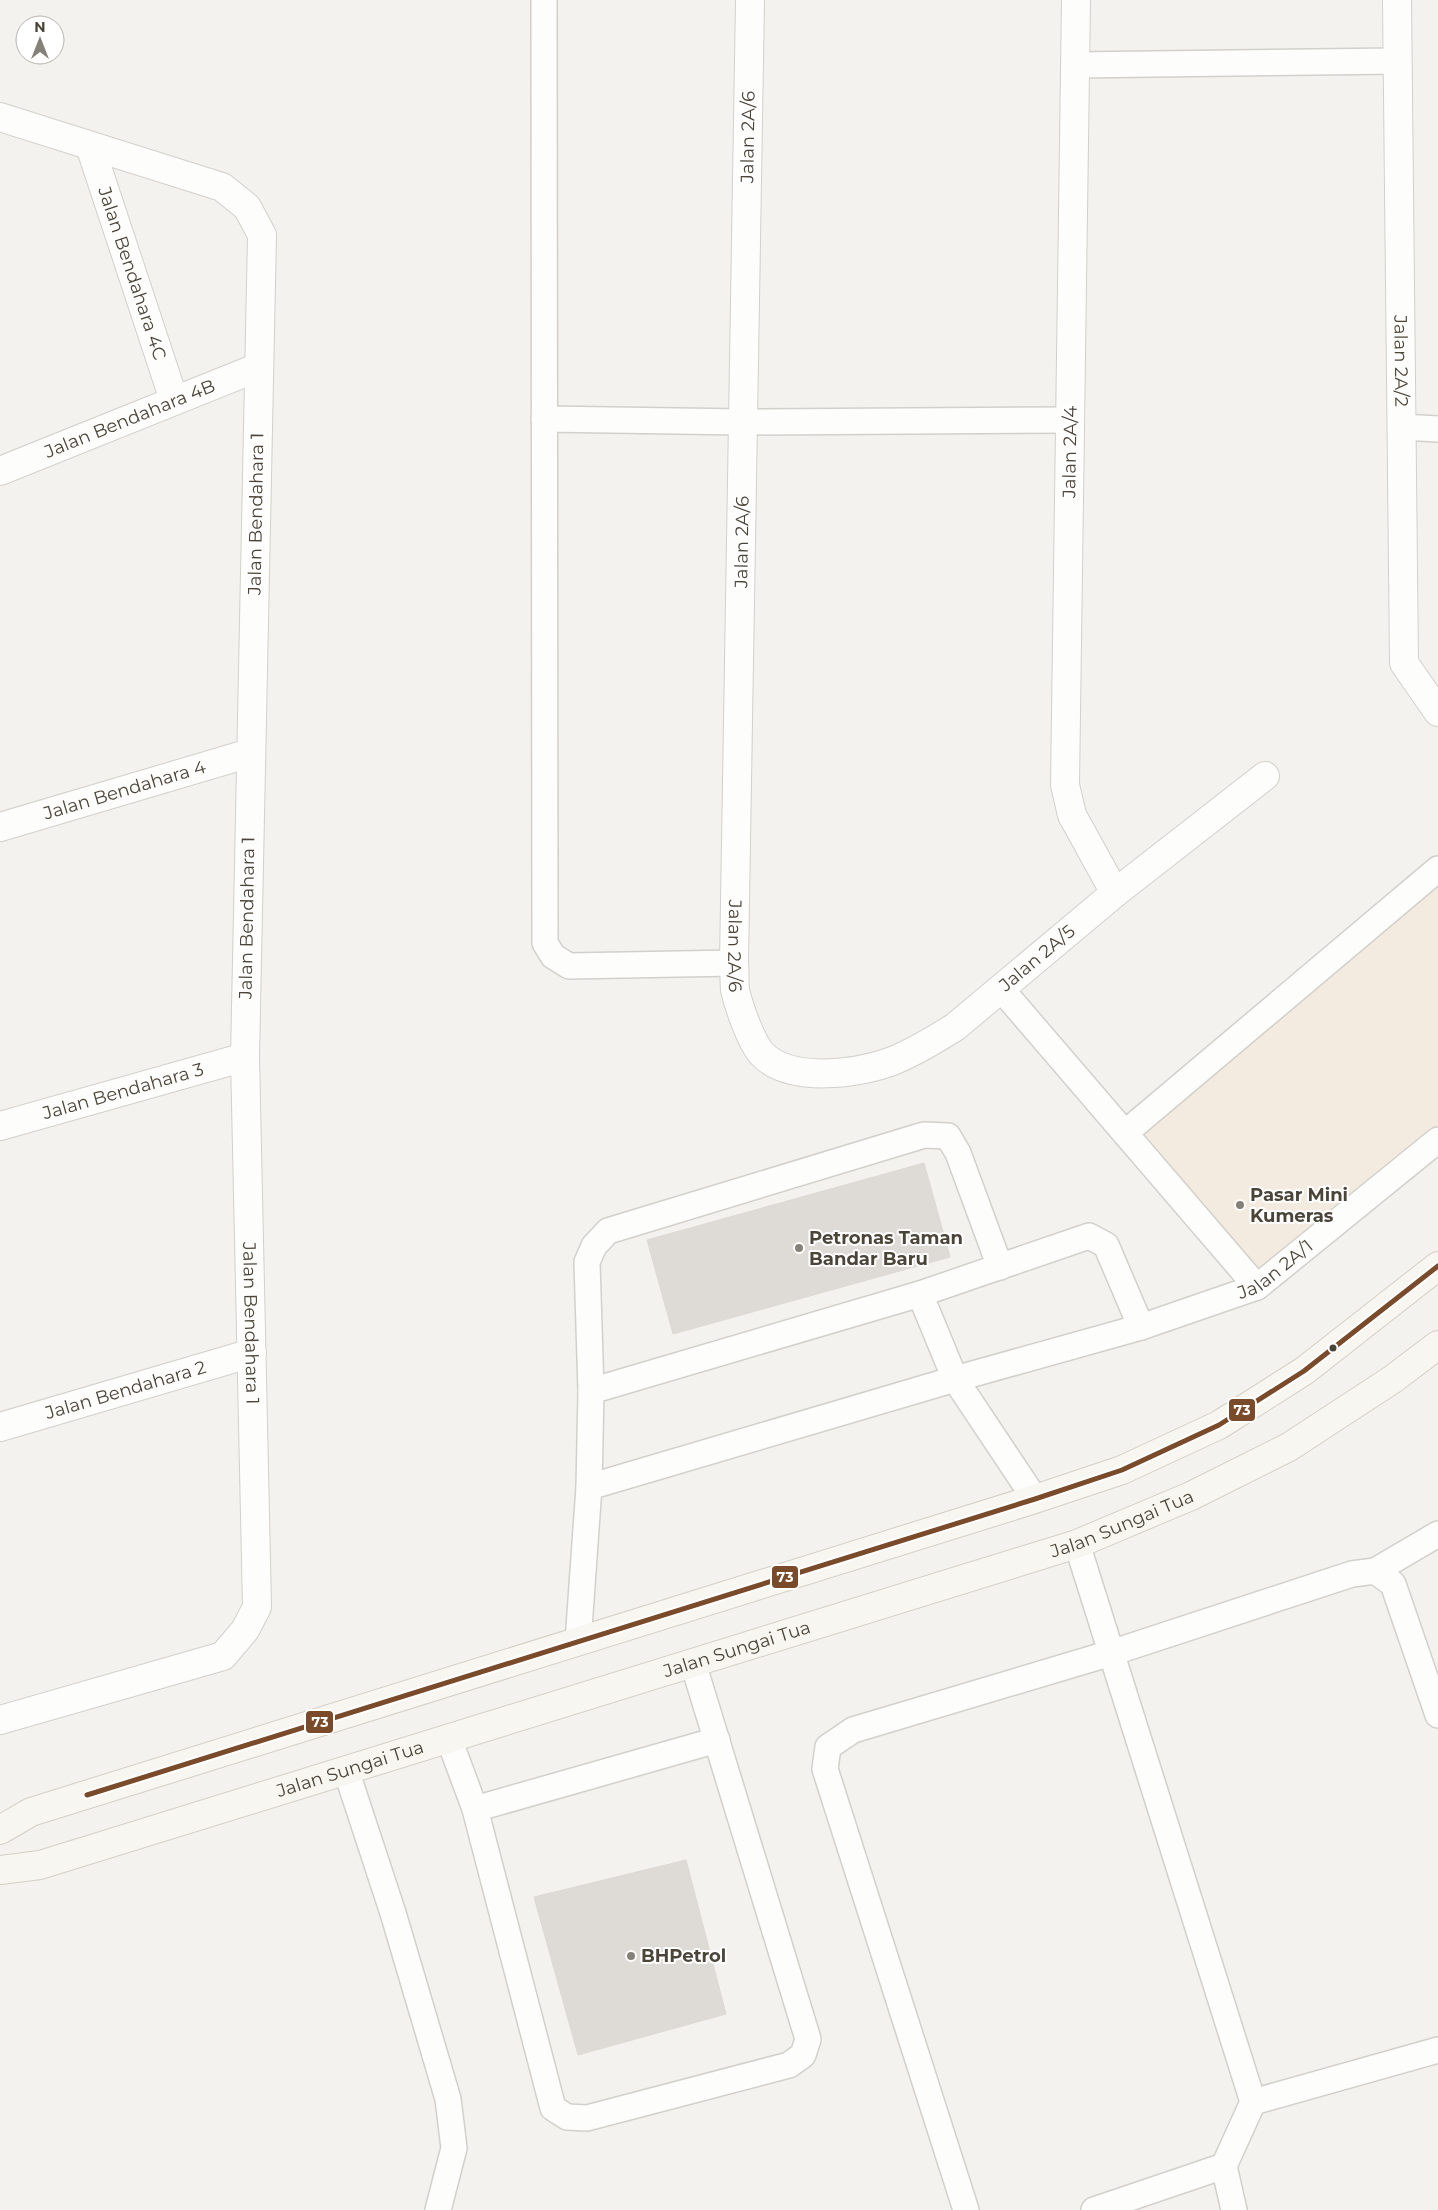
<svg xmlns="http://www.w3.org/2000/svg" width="1438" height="2210" viewBox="0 0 1438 2210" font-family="Montserrat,sans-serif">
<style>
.commercial{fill:#f3ebdf}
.building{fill:#dedbd6;stroke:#dcd9d4}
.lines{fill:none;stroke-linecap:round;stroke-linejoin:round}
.lane-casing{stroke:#d2d0cb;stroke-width:28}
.street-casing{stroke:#d2d0cb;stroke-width:30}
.secondary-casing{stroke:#d3cfc5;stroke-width:30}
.lane{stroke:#fdfdfc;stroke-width:25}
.street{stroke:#fdfdfc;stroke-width:28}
.secondary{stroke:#f7f6f1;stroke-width:28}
.bus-1-casing{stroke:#fff;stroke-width:9}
.bus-1{stroke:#7a4b2a;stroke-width:5}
.poi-dot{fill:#868178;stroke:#fff;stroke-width:2}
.bus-dot{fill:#4b4439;stroke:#fff;stroke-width:2}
.labels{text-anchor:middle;stroke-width:4;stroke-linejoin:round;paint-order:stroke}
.street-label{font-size:18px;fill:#4b4439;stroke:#fff}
.poi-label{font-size:18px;font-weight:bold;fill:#4b4439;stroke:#fff;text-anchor:start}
.line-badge{stroke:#fff;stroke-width:2}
.badge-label{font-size:14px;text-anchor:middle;font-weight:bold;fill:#fff}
</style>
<rect width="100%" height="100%" fill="#f4f2ee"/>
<path class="commercial" d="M1438 883V1127L1260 1273 1144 1133Z"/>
<g class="building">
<path d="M924 1163 950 1257 673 1334 647 1240Z"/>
<path d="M686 1860 726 2014 578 2055 534 1897Z"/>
</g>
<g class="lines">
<defs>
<g id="lane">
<path d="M544 0 545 943 553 956 569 966 734 963"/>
<path d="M1075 65 1398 61"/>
<path d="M544 419 744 422 1070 420"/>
<path d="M1402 427 1438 429"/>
<path d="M1002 990 1257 1287"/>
<path d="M1125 1133 1438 869"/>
<path d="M920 1294 955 1379 1035 1499"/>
<path d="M591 1391 587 1262 594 1246 608 1231 924 1135 948 1136 958 1153 1000 1267"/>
<path id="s1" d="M589 1487 955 1379 1141 1327 1257 1287 1438 1140"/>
<path d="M1077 1544 1253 2102 1224 2166 1234 2210"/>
<path d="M1375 1571 1438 1534"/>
<path d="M578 1642 589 1487 591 1391 920 1294 1089 1236 1106 1245 1141 1327"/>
<path d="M449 1739 475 1809 553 2108 567 2117 587 2118 789 2065 803 2055 808 2039 693 1663"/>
<path d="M346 1770 393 1913 448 2099 454 2148 438 2210"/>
<path d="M475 1809 717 1740"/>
<path d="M1253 2102 1438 2050"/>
<path d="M966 2210 825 1769 828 1747 853 1730 1111 1653 1352 1574 1375 1571 1393 1584 1438 1715"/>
<path d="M1094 2210 1224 2166"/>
</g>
<g id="street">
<path id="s2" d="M750 0 734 963C735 971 734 981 735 990 739 1007 750 1039 761 1053 789 1084 860 1074 895 1060 916 1051 936 1039 955 1027L1115 893 1265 776"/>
<path d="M1076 0 1065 785 1072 815 1115 893"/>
<path id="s3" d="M1397 0 1404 663 1438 712"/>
<path id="s4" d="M0 117 222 187 247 207 262 235 245 1057 257 1607 245 1630 223 1656 0 1720"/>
<path id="s5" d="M90 146 174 400"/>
<path id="s6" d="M0 471 259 367"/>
<path id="s7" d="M0 827 250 753"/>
<path id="s8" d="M0 1126 245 1057"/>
<path id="s9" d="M0 1427 252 1353"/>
</g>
<g id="secondary">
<path d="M0 1830 31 1812 1035 1499 1122 1470 1219 1425 1304 1371 1438 1266"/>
<path id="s10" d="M0 1870 40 1865 1077 1544 1191 1496 1289 1447 1393 1379 1438 1345"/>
</g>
</defs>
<use href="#lane" class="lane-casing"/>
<use href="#street" class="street-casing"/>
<use href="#secondary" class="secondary-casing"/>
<use href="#lane" class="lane"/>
<use href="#street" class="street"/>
<use href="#secondary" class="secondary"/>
<defs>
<path id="bus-1" d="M87 1795 1035 1499 1122 1470 1219 1425 1304 1371 1438 1266"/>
</defs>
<use href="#bus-1" class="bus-1-casing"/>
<use href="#bus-1" class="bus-1"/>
</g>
<g class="poi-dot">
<circle cx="1240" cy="1205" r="5"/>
<circle cx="799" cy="1248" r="5"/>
<circle cx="631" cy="1956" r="5"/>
</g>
<circle class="bus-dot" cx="1333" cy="1348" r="4.5"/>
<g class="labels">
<g class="street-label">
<text transform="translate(748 137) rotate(-89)" y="6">Jalan 2A/6</text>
<text dy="6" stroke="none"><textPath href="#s5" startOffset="134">Jalan Bendahara 4C</textPath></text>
<text dy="6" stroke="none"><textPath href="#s3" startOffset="361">Jalan 2A/2</textPath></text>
<text dy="6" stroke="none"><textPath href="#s6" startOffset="140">Jalan Bendahara 4B</textPath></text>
<text transform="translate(1070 452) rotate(-89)" y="6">Jalan 2A/4</text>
<text transform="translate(256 514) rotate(-89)" y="6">Jalan Bendahara 1</text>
<text transform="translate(742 542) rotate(-89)" y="6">Jalan 2A/6</text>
<text dy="6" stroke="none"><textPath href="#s7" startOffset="130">Jalan Bendahara 4</textPath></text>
<text transform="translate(247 918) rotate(-89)" y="6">Jalan Bendahara 1</text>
<text dy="6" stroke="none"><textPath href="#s2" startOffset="946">Jalan 2A/6</textPath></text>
<text dy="6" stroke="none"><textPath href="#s2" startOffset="1375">Jalan 2A/5</textPath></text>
<text dy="6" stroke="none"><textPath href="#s8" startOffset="128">Jalan Bendahara 3</textPath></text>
<text dy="6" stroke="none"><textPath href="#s1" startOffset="722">Jalan 2A/1</textPath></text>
<text dy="6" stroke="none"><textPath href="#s4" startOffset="1385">Jalan Bendahara 1</textPath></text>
<text dy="6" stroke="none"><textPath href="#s9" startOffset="131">Jalan Bendahara 2</textPath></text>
<text dy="6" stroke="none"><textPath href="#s10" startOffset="1175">Jalan Sungai Tua</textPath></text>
<text dy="6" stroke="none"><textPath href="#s10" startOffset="770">Jalan Sungai Tua</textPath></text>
<text dy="6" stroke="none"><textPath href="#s10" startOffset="365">Jalan Sungai Tua</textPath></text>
</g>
<g class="poi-label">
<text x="1250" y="1201">Pasar Mini<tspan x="1250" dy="21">Kumeras</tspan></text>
<text x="809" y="1244">Petronas Taman<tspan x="809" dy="21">Bandar Baru</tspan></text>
<text x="641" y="1962">BHPetrol</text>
</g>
</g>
<g class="line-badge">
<rect x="1228" y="1398" width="28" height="24" rx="5" fill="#7a4b2a"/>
<rect x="771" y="1565" width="28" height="24" rx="5" fill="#7a4b2a"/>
<rect x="305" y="1710" width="29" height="24" rx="5" fill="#7a4b2a"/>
</g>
<g class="badge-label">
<text x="1242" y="1415">73</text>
<text x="785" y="1582">73</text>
<text x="320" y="1727">73</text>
</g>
<g transform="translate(40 40)"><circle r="24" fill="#ffffff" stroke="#b7b4b0"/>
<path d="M0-4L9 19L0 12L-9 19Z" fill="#868178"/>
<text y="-8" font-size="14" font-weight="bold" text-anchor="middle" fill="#4b4439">N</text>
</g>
</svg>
